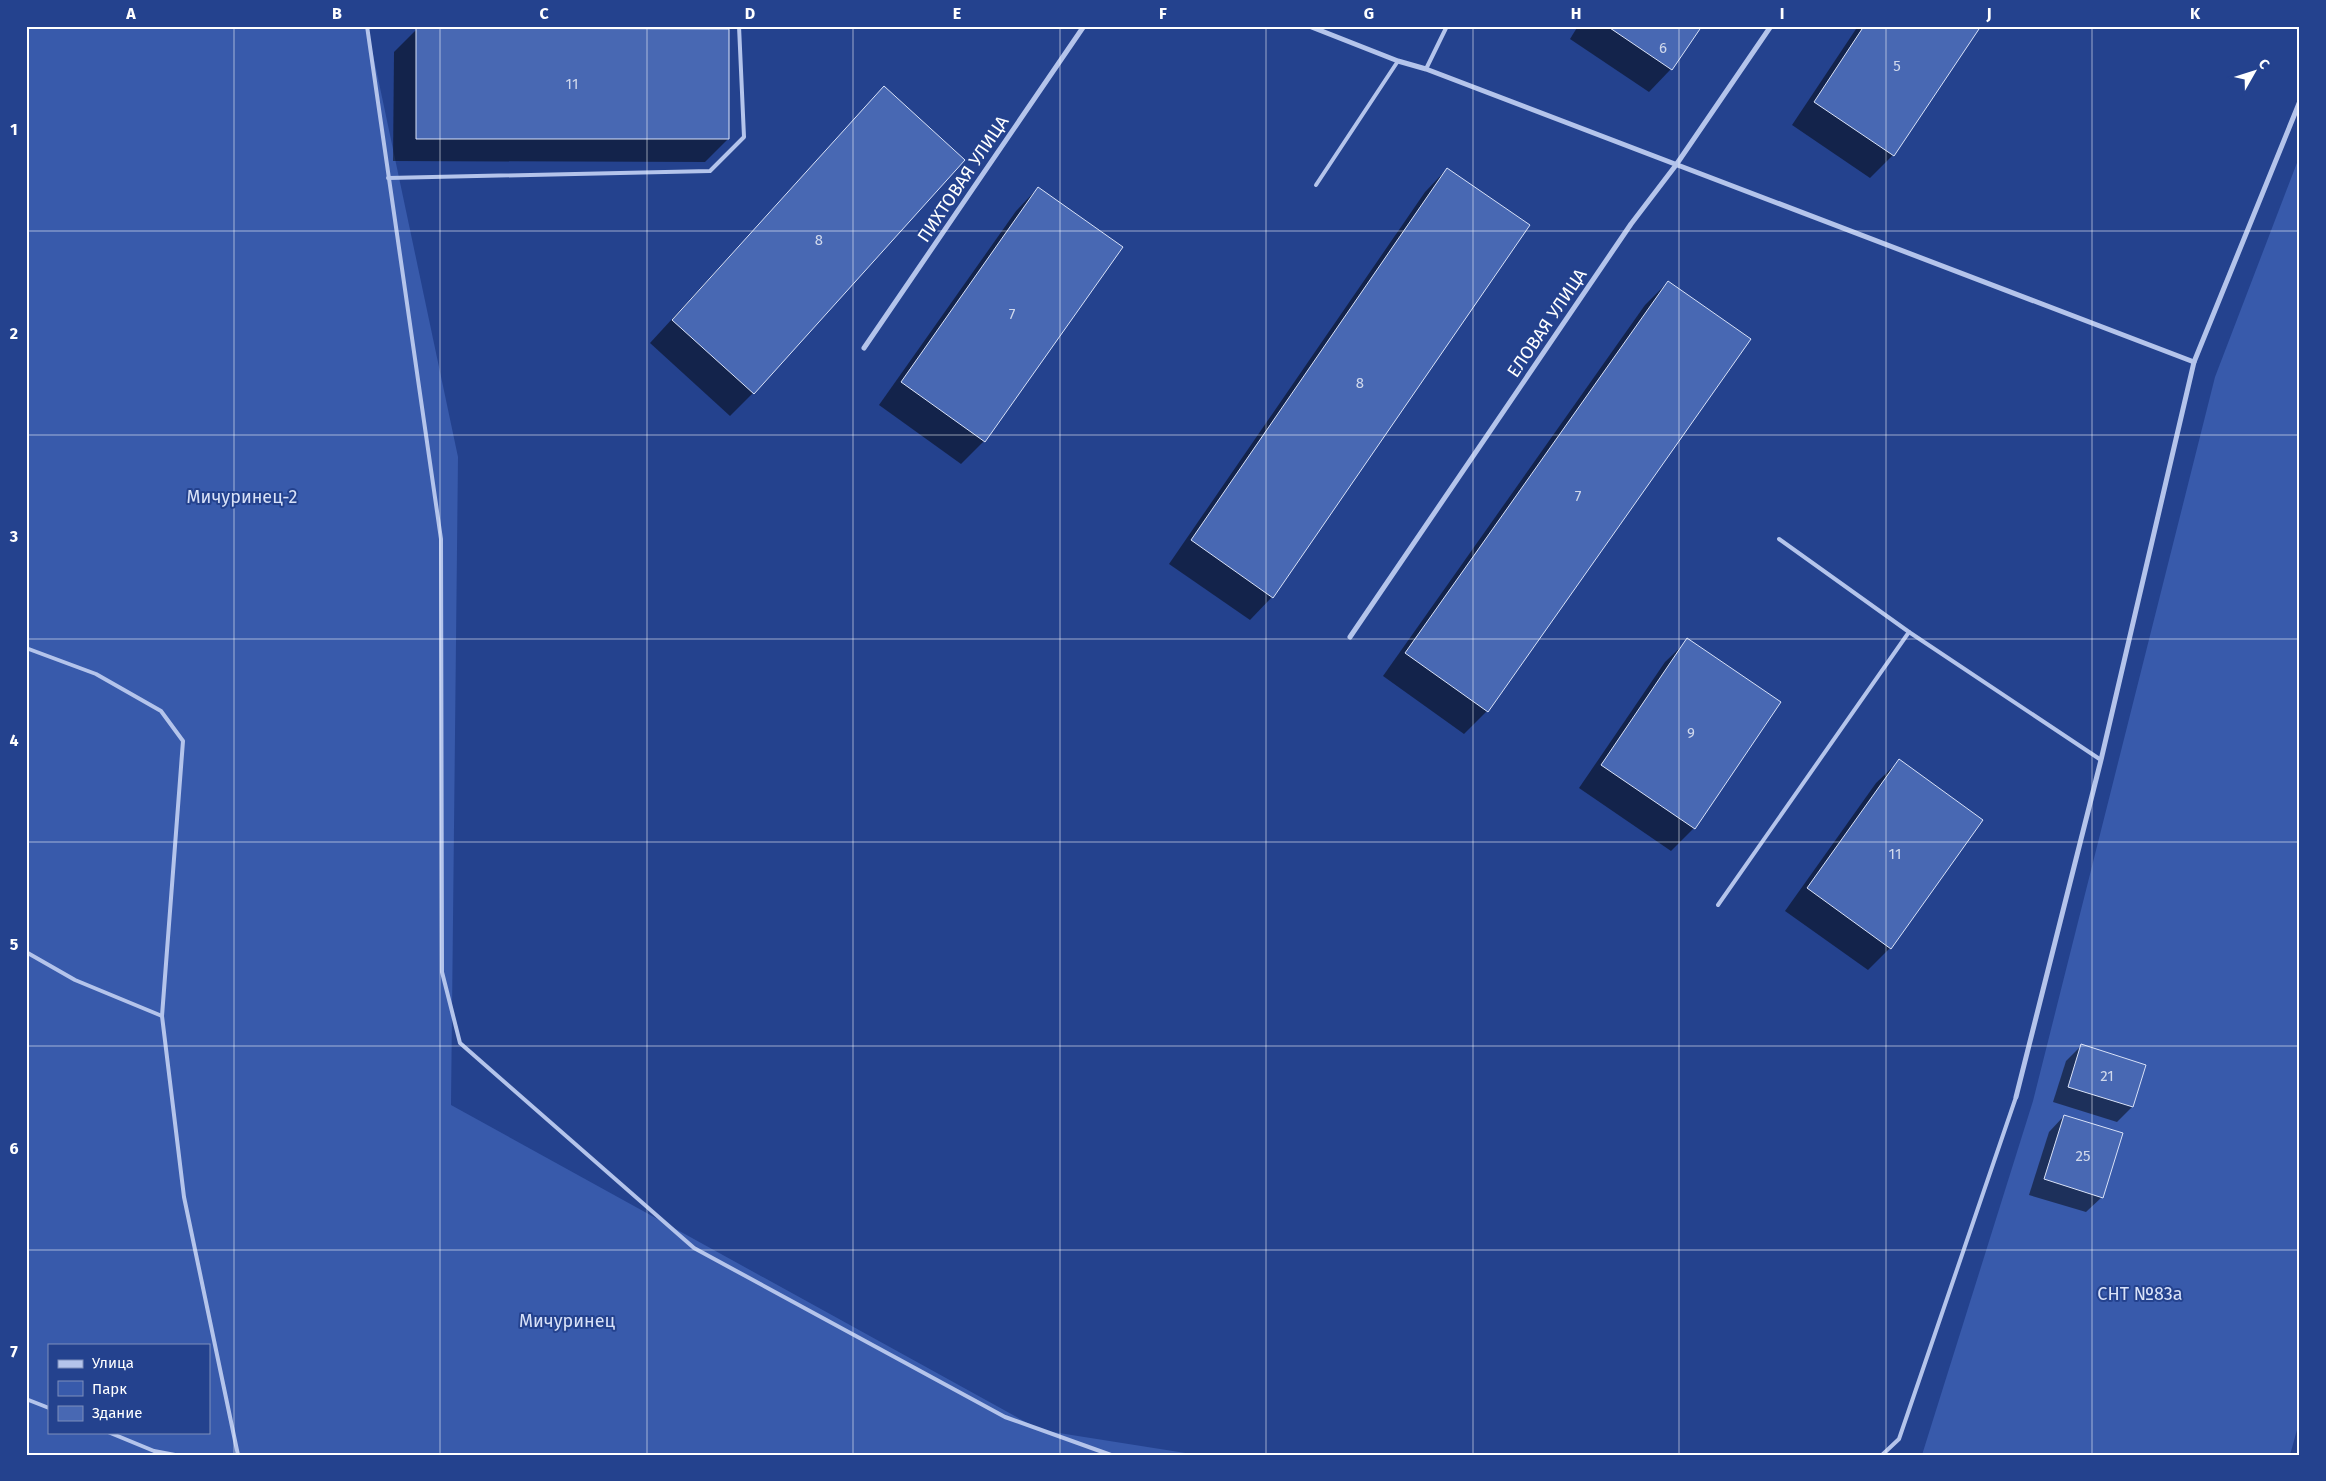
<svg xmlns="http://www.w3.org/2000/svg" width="2326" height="1481" viewBox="0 0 2326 1481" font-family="'Fira Sans',sans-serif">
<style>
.green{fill:#385aab;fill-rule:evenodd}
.shadow{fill:#0007}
.building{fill:#4868b3;stroke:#d9e2f8}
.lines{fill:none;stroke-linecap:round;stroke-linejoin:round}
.lane{stroke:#b4c4eb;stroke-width:4}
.street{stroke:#b4c4eb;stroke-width:5}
.grid{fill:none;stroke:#fff;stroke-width:1;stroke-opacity:0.55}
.labels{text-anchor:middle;stroke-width:4;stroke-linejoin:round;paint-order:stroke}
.number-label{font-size:15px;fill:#d1d9ec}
.street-label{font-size:18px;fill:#fff;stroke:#24428e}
.park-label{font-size:18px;fill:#d9e2f8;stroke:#24428e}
.neatline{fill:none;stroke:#fff;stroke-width:2}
.grid-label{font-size:16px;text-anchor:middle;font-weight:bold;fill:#fff}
</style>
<rect width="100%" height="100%" fill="#24428e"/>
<g class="green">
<path d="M26 26H367L458 457 451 1105 1040 1430 1198 1455H26ZM49 1345H209V1432H49Z"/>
<path d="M2300 155V1419L2290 1455H1922L2033 1101 2215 377Z"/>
</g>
<g class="shadow">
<path d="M1578 26H1700L1671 69 1649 92 1570 39Z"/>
<path d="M1858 26H1973L1893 155 1870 178 1792 125Z"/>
<path d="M416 30 728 139 705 162 393 161 394 52Z"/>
<path d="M884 88 753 393 730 416 650 343Z"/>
<path d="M1447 169 1272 597 1250 620 1169 564 1425 192Z"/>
<path d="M1038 188 1121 247 984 441 961 464 879 405 1016 211Z"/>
<path d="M1668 282 1487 711 1464 734 1383 676 1645 305Z"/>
<path d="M1688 640 1694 828 1671 851 1579 788 1665 662Z"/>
<path d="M1899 761 1890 948 1868 970 1785 911 1876 783Z"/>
<path d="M2082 1045 2132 1107 2117 1122 2053 1102 2066 1061Z"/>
<path d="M2064 1116 2102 1197 2086 1212 2029 1195 2049 1132Z"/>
</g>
<g class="building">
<path d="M1607 26H1702L1672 70Z"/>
<path d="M1864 26H1975L1979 29 1894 156 1814 102Z"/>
<path d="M416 28 729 29V139H416Z"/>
<path d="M884 86 965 160 754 394 672 320Z"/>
<path d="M1447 168 1530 225 1273 598 1191 540Z"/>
<path d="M1038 187 1123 247 985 442 901 382Z"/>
<path d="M1668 281 1751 339 1488 712 1405 653Z"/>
<path d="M1687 638 1781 702 1695 829 1601 765Z"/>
<path d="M1899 759 1983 820 1891 949 1807 888Z"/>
<path d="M2081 1044 2146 1065 2133 1107 2068 1087Z"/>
<path d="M2064 1115 2123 1133 2103 1198 2044 1179Z"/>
</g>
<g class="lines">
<g class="lane">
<path d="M367 26 441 539 442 972 460 1043 694 1248 1005 1417 1111 1455"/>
<path d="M1426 69 1447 26"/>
<path d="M388 178 710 171 744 137 739 26"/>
<path d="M1316 185 1398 61"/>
<path d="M1779 539 1909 632 2101 760"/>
<path d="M26 648 96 674 161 711 183 741 162 1016 184 1197 238 1455"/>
<path d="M1718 905 1909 632"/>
<path d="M26 952 75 980 162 1016"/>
<path d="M26 1399 49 1408"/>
<path d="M108 1432 154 1451 175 1455"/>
<path d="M1882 1455 1899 1439 2016 1097"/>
</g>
<g class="street">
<path d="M1309 26 1398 61 1426 69 2194 362 2101 760 2016 1097"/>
<path d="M864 348 1084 26"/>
<path d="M2194 362 2300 101"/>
<path d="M1350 637 1631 224 1676 165 1771 26"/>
</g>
</g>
<path class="grid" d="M234 26V1455M440 26V1455M647 26V1455M853 26V1455M1060 26V1455M1266 26V1455M1473 26V1455M1679 26V1455M1886 26V1455M2092 26V1455M26 231H2300M26 435H2300M26 639H2300M26 842H2300M26 1046H2300M26 1250H2300"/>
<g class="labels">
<g class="number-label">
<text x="1663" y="53">6</text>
<text x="1897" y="71">5</text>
<text x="572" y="89">11</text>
<text x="819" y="245">8</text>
<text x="1012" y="319">7</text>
<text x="1360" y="388">8</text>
<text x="1578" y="501">7</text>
<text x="1691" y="738">9</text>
<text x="1895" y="859">11</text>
<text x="2107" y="1081">21</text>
<text x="2083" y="1161">25</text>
</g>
<g class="street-label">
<text transform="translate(963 179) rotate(-56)" y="6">ПИХТОВАЯ УЛИЦА</text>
<text transform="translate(1547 323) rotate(-56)" y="6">ЕЛОВАЯ УЛИЦА</text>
</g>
<g class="park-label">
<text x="242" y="503">Мичуринец-2</text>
<text x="2140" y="1300">СНТ №83а</text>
<text x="567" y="1327">Мичуринец</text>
</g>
</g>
<rect width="2326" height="1481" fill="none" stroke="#24428e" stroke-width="55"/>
<rect x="48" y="1344" width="162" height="90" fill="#24428e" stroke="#7c8ebb"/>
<rect x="58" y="1360" width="25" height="8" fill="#b4c4eb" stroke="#7c8ebb"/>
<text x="92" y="1368" font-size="15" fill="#ffffff">Улица</text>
<rect x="58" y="1381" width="25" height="15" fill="#385aab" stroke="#7c8ebb"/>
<text x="92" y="1394" font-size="15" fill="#ffffff">Парк</text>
<rect x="58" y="1406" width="25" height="15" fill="#4868b3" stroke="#7c8ebb"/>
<text x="92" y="1418" font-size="15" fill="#ffffff">Здание</text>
<g transform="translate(2254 72) rotate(51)" stroke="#24428e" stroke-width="4" paint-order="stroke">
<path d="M0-4L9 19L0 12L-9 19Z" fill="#ffffff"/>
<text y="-8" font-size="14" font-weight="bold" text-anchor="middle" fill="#ffffff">С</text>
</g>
<rect x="28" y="28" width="2270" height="1426" class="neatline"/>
<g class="grid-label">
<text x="131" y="19">A</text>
<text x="337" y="19">B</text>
<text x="544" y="19">C</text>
<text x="750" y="19">D</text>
<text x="957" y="19">E</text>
<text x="1163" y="19">F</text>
<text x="1369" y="19">G</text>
<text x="1576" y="19">H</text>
<text x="1782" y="19">I</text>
<text x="1989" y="19">J</text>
<text x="2195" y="19">K</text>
<text x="14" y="135">1</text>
<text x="14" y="339">2</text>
<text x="14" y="542">3</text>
<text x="14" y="746">4</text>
<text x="14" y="950">5</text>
<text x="14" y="1154">6</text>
<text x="14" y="1357">7</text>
</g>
</svg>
